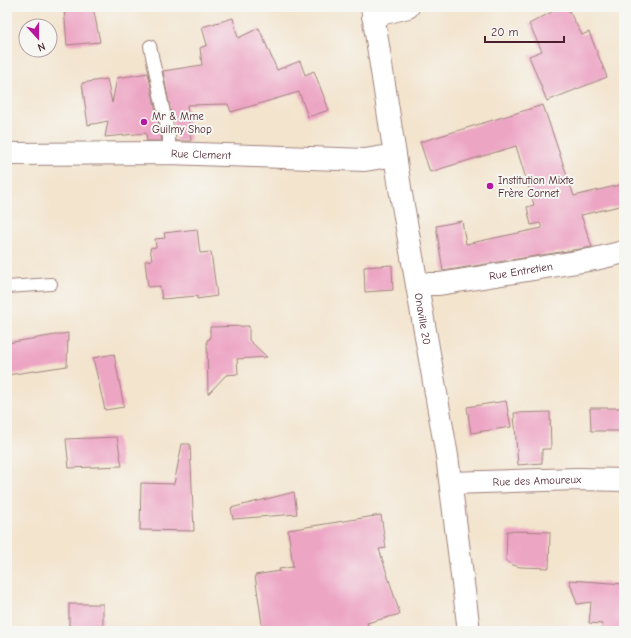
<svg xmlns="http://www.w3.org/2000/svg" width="631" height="638" viewBox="0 0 631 638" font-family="'Comic Neue',sans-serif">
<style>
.building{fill:#eda5c4}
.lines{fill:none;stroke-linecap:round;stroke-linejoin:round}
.lane-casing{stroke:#9e827c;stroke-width:14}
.street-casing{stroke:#9e827c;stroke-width:24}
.lane{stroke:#fff;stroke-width:12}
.street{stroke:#fff;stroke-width:22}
.poi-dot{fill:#b5179e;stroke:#f6f6f2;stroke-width:1.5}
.labels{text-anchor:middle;stroke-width:4;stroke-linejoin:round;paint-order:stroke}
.poi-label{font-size:11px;fill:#4a1f2b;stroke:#f6f6f2;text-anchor:start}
.street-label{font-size:11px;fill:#4a1f2b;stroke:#f6f6f2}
</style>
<rect width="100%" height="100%" fill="#f6f6f2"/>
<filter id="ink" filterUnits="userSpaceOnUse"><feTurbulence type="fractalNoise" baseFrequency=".025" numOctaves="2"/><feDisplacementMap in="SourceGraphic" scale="8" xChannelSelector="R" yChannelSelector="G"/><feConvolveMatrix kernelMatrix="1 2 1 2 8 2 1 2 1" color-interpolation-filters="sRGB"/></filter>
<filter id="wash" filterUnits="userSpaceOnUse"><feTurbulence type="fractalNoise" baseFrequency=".012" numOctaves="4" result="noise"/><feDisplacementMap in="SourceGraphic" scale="16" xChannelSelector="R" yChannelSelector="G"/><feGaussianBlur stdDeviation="0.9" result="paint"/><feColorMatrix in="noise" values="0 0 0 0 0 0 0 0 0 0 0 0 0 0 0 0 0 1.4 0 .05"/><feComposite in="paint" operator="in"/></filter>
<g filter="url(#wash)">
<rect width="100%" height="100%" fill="#f3e4ce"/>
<g id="blocks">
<g class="building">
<path d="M64 7H93L100 42 67 45Z"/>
<path d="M561 7H567L582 35 589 32 607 77 547 101 529 56 542 51 529 24Z"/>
<path d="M233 18 238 38 259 28 277 70 300 61 305 75 314 71 329 110 308 117 299 92 231 112 228 104 187 105 191 141H176L163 71 202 65 200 48 207 45 202 27Z"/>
<path d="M148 73 162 141H147L146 133 105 137 108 121 88 125 82 83 107 79 112 103 117 78Z"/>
<path d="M543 105 574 196 624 184V205L581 215 592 247 443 271 436 226 462 221 466 244 542 228 540 223 531 225 527 207 534 205 516 146 430 172 420 142Z"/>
<path d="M197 229 200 253 211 252 217 296 197 299V296L162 299 160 286 148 287 145 261 152 260 150 248 156 247 155 239 165 238 164 233Z"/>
<path d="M392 265 393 290 365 292 364 267Z"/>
<path d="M249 326V340L267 357 237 359 238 374 226 375 208 394 207 340 210 339V327Z"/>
<path d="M68 333 67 366 7 375V343Z"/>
<path d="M114 354 124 407 105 410 93 358Z"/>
<path d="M506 401 511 427 471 433 467 407Z"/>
<path d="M590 408H624V431H591Z"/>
<path d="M550 412 551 449H542V463L518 465 514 413Z"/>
<path d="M117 437 122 466 69 468 66 439Z"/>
<path d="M182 444H190L194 531 140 530 141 483 174 484Z"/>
<path d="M294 492 297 514 233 519 231 508Z"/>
<path d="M381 515 386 548 379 549 400 614 367 623 370 631H263L255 575 280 571 279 569 293 567 288 530Z"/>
<path d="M507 531 550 532 549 568 520 567 513 565 506 561Z"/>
<path d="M569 580 624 584V631H603L602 624 589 623 591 602 577 604Z"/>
<rect x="69" y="604" width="34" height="27"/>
</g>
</g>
</g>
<g filter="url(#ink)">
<use href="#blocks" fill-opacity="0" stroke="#9e827c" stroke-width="1"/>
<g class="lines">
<defs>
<g id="lane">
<path d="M150 46 169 137V153"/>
<path d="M7 287 51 284"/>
</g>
<g id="street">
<path id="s1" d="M372 7 401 194 447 456 469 631"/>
<path d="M373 16 408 7"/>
<path id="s2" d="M7 154 169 153 365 160 395 155"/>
<path id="s3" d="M417 284H439L595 259 624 252"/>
<path id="s4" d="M451 483 578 479 624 480"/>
</g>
</defs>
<use href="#lane" class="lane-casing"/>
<use href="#street" class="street-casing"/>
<use href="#lane" class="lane"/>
<use href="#street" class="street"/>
</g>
</g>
<g class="poi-dot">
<circle cx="144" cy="122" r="4"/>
<circle cx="490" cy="186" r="4"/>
</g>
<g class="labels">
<g class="poi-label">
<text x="152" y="120">Mr &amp; Mme<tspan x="152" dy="13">Guilmy Shop</tspan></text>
<text x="498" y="184">Institution Mixte<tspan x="498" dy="13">Frère Cornet</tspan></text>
</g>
<g class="street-label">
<text dy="4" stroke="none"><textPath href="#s2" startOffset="194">Rue Clement</textPath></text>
<text dy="4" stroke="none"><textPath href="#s3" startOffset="105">Rue Entretien</textPath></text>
<text dy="4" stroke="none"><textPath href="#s1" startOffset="316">Onaville 20</textPath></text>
<text dy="4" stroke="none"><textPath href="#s4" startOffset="86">Rue des Amoureux</textPath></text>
</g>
</g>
<rect width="631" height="638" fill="none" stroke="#f6f6f2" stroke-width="24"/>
<g transform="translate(38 38) rotate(159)"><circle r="19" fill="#f6f6f2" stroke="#b1a0a2"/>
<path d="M0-3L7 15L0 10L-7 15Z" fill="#b5179e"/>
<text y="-6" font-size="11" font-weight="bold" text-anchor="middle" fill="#4a1f2b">N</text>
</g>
<path d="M485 36v6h79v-6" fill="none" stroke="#4a1f2b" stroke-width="2"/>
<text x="491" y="36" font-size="12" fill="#4a1f2b" stroke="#f6f6f2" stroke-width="3" paint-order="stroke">20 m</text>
</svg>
